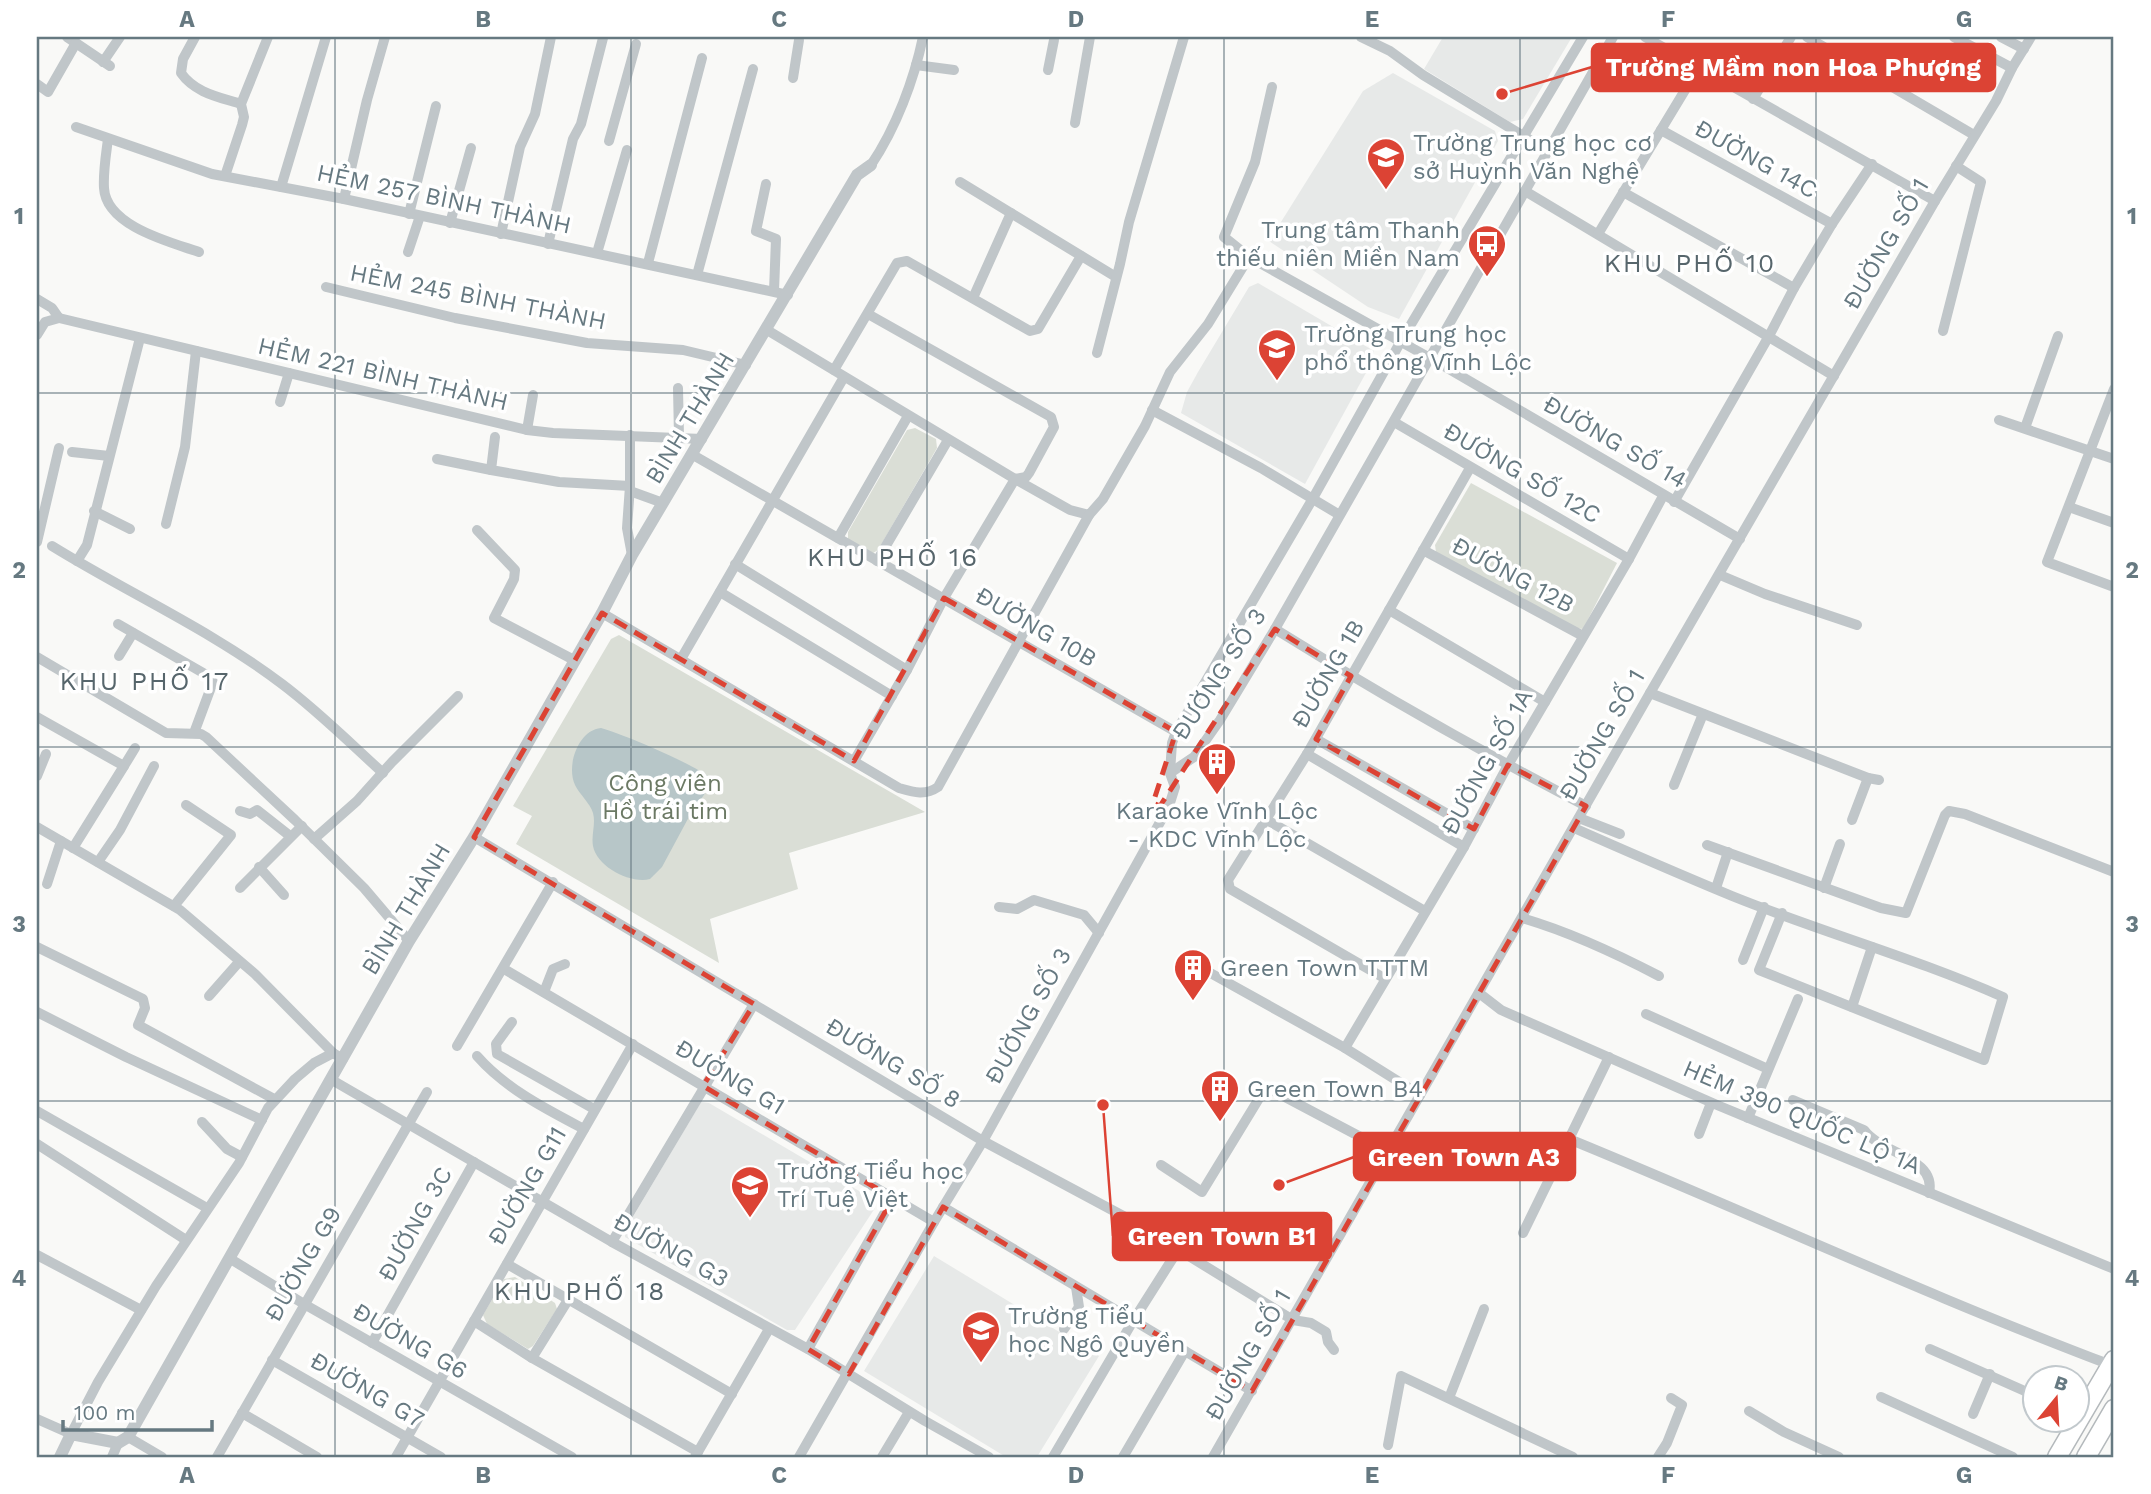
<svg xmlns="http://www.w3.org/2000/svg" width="2151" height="1494" viewBox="0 0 2151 1494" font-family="'Work Sans',sans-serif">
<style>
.built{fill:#e7e9e8}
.green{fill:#daded6}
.water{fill:#b7c6c8}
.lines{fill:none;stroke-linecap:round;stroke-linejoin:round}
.trunk-casing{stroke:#b4b9bc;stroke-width:21}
.minor{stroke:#c0c6c9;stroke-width:10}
.tertiary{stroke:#c0c6c9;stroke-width:12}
.trunk{stroke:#fff;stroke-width:18}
.marked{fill:none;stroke:#dc4334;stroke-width:5;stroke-dasharray:14 9;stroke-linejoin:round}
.grid{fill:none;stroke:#667981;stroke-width:2;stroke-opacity:0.55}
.labels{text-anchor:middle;stroke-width:7;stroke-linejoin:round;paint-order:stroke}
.poi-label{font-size:24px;fill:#667981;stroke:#fff;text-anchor:start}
.street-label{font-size:24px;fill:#667981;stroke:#fff}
.park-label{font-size:24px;fill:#6b7964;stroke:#fff}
.neighbourhood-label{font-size:26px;letter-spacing:2px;fill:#57666c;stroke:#fff}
.leader{fill:none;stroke:#dc4334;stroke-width:2.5}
.callout-dot{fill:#dc4334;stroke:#fff;stroke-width:2.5}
.callout{fill:#dc4334;stroke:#dc4334;stroke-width:2.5}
.callout-label{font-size:26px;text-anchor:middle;font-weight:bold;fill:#fff}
.neatline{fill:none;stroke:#667981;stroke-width:2.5}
.grid-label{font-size:23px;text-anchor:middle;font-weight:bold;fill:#667981}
</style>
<rect width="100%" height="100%" fill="#f9f9f7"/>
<g class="built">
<path d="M1443 37H1572L1523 119 1510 122 1424 69Z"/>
<path d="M1393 73 1495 131 1498 141 1399 319 1368 307 1269 241 1363 91Z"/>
<path d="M1258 283 1374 351 1373 360 1305 484 1181 413 1187 392 1198 372 1249 287Z"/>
<path d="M701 1102 709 1103 871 1198 875 1208 795 1330H787L625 1237V1230Z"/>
<path d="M934 1256 1099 1356 1037 1457H1006L864 1371Z"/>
</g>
<g class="green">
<path d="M915 428 936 439 937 448 878 550 873 553 848 539V532L907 430Z"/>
<path d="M1471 483 1617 563 1583 629 1575 628 1436 552 1435 545Z"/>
<path d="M619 635 925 812 789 853 798 889 710 919 719 963 516 844 532 816 513 806 611 639Z"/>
<path d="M515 1277 555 1303 557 1309 533 1346 528 1349 487 1324 483 1315 504 1279Z"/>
</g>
<path class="water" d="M601 728C623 734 694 764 710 778V786L690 815 662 867 650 879C630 884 597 867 593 846 591 835 596 824 593 813 590 803 580 795 575 785 566 766 578 730 601 728Z"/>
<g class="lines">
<defs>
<g id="trunk">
<path d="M2057 1457 2114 1360"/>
<path d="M2086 1457 2114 1409"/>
</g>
</defs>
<use href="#trunk" class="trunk-casing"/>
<g class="minor">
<path d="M67 37 110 66"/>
<path d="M195 37 183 59 181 73C195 93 219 97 241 104"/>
<path d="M1361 37 1390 51 1423 75 1548 151"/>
<path d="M1645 37 1935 201"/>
<path d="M1807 37 1974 135"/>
<path d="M1954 37 2012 68"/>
<path d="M2001 37 2024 49"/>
<path d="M103 62 120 37"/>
<path d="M916 65 954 70"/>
<path d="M1048 70 1054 40"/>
<path d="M793 78 799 40"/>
<path d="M37 84 48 92 76 43"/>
<path d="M1272 87 1255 162 1224 237 1249 257 1430 358 1740 539"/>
<path d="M1753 99 1791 37"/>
<path d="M1075 123 1090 37"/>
<path d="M76 127 212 174 344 199 788 295"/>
<path d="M1661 130 1832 224"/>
<path d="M108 139C106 155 103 172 104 188 106 226 170 242 199 252"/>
<path d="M609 141 636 44"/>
<path d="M871 165C896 128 914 80 923 37"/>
<path d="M225 176 242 125 244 117 241 104 268 37"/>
<path d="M960 182 1116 277"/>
<path d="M766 184 756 231 776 239 774 291"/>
<path d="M281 187 326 37"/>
<path d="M1525 191 1834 376"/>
<path d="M1623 192 1794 288"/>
<path d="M344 199 367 100 385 37"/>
<path d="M409 214 436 106"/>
<path d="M450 223 471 148"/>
<path d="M501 234 520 147 535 114 551 37"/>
<path d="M1598 234 1699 67"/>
<path d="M548 244 573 139 581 124 603 38"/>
<path d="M408 252 420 216"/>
<path d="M597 253 627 150"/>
<path d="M648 263 702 58"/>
<path d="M697 275 753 69"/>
<path d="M326 287 455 318 587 343 683 350 746 365"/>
<path d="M973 298 1011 213"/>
<path d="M37 299 52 308 59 318"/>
<path d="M59 318 527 430 553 433 702 439"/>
<path d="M767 330 1015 479 1070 510 1089 515 1103 499 1145 426 1170 372 1208 324 1249 257"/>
<path d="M1943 331 1981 182 1956 166"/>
<path d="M37 335 45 322 59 318"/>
<path d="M1097 353 1120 264 1129 222 1184 37"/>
<path d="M834 370 897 263 907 261 1030 331 1038 329 1081 256"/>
<path d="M678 388 679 437"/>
<path d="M2114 389 2047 562 2114 587"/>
<path d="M280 402 289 373"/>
<path d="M1152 410 1261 468 1338 514"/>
<path d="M1999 420 2114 459"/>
<path d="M1394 422 1629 559"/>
<path d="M2025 428 2058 336"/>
<path d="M527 430 533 395"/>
<path d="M630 435V486L627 528 632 555"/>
<path d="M495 437 491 470 559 482 630 486"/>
<path d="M72 452 109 456"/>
<path d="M693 455 1176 732"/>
<path d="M437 459 491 470"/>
<path d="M630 491 663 503"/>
<path d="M1674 502 1769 336 1794 288 1832 224 1872 164"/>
<path d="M2069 507 2114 523"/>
<path d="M94 511 130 529"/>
<path d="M166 524 185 447 196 351"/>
<path d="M477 530 515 570 514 579 494 618 574 660"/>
<path d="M838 538 908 416"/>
<path d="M37 542 59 448"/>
<path d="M52 546C128 593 211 630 282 684 318 711 350 743 383 773"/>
<path d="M1423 550 1583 636"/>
<path d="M77 561 87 545 140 338"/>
<path d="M877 561 948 440"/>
<path d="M735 564 907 670"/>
<path d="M1720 575 1765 594 1857 625"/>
<path d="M720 592 892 696"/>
<path d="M1389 610 1545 702"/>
<path d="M602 613 899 788C913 792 925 796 938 787L1089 515"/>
<path d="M118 624 205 674 213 682 194 733"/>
<path d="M1275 629C1376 692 1480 751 1586 806"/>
<path d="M119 656 133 633"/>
<path d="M37 657 166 733 201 734 206 737 295 820 364 888 409 941"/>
<path d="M681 659 844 377"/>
<path d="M1650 693 1868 778 1879 780"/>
<path d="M37 717 124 766 73 848"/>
<path d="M1316 739 1474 829"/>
<path d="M1307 754 1464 847"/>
<path d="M854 761 907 670 944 598 1015 479 1026 477 1029 473 1054 427 1051 417 868 314"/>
<path d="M124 766 135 748"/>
<path d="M1170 773 1194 757 1220 720 1275 629 1613 37"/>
<path d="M37 776 46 754"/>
<path d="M1674 785 1703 714"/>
<path d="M240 811 250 814 257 810 290 836"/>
<path d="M1579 818 1620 834"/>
<path d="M1267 820 1425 911"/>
<path d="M1852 820 1868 778"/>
<path d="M37 827 180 910 255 974 333 1053"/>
<path d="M1574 828C1626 851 1679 874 1732 896 1821 932 1915 958 2003 997L1984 1060 1759 970 1782 913"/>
<path d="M474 837 983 1141 1127 1218 1293 1320 1311 1323 1326 1332 1328 1342 1334 1350"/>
<path d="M314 839 357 801 392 762 458 696"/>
<path d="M1707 845 1881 908 1906 913 1945 815 1949 811 1965 814 2114 872"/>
<path d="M98 862 120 830 154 766"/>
<path d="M259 867 284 895"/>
<path d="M47 884 61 841"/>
<path d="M240 888 302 826"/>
<path d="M1716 888 1728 852"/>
<path d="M1824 888 1840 844"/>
<path d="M174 906 231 835 186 805"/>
<path d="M999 907 1017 909 1034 900 1084 915 1099 933"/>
<path d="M1522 918C1570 932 1615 953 1659 976"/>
<path d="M37 947 143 999 145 1008 138 1025 274 1099"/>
<path d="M1743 960 1764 907"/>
<path d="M504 969 934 1222"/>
<path d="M1205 970 1345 1048 1420 1095"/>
<path d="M1384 978 1230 889 1228 880 1307 754 1470 468"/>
<path d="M544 992 553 969 565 964"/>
<path d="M1479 993 1501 1010 1717 1105 2114 1269"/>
<path d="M209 996 239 962"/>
<path d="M1852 1007 1872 947"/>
<path d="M37 1012 126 1057 262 1120"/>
<path d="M1646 1014 1768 1069"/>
<path d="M512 1022 496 1044 497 1054 594 1109"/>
<path d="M457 1046 553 882"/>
<path d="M1345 1048 1464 847 1508 765 1629 559 1663 496"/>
<path d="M477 1056C506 1089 546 1109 584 1129"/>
<path d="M1609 1057 1569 1139C1750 1213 1928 1296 2111 1365"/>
<path d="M332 1080 612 1242 808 1349 925 1421 989 1457"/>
<path d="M1793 1100 1864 1130C1881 1154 1937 1157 1929 1193"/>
<path d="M37 1111 207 1208"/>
<path d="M1748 1118 1798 999"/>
<path d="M202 1122 227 1149 242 1157"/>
<path d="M1699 1134 1711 1103"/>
<path d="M37 1144 186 1240"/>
<path d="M1161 1165 1202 1192 1266 1087 1389 1152"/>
<path d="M943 1207 1252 1391"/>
<path d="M1523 1233 1569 1139"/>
<path d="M612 1242 754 1004"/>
<path d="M37 1255 141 1310"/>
<path d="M229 1258 304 1304 572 1457"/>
<path d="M507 1264 732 1394"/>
<path d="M474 1321 532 1358 698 1452"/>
<path d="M1064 1329 1079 1307 1076 1287"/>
<path d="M372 1343 474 1162"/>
<path d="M808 1349 893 1198"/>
<path d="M1930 1349 2036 1396"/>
<path d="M532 1358 568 1300"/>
<path d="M272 1360 441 1457"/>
<path d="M1881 1397 2013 1457"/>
<path d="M1449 1398 1484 1309"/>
<path d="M1749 1411 1784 1432 1839 1457"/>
<path d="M242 1413 317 1457"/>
<path d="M1973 1414 1990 1374"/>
<path d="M37 1419 71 1434 98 1382 156 1286 239 1163 268 1108 295 1079 314 1063 333 1053 343 1059"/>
<path d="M128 1437 162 1457"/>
<path d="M1388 1445 1401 1376 1573 1457"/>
<path d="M112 1457 118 1443"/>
<path d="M217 1457 427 1092"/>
<path d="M396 1457 633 1044"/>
<path d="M695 1457 769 1329"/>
<path d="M799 1457 934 1222 983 1141 1169 806 1175 787 1170 773 1172 743 1176 732 1312 500 1401 341 1583 37"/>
<path d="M882 1457 909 1412"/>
<path d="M1053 1457 1133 1321 1178 1250"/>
<path d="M1123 1457 1185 1351"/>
<path d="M1213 1457 1650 693 1935 201 1996 101 2012 68 2031 37"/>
<path d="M1658 1457 1667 1443 1682 1405 1671 1398"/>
</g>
<path class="tertiary" d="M60 1457 71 1434 118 1443 128 1437 409 941 474 837 602 613 632 555 857 175 871 165"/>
<use href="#trunk" class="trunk"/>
</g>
<path class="marked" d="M944 598 1176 732 1153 803 1160 806 1275 629 1351 676 1316 739 1474 829 1508 765 1586 806 1252 1391 943 1207 849 1374 808 1349 893 1198 703 1086 754 1004 474 837 602 613 854 761Z"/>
<path class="grid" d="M335 37V1457M631 37V1457M927 37V1457M1224 37V1457M1520 37V1457M1816 37V1457M37 393H2114M37 747H2114M37 1101H2114"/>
<defs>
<symbol id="school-pin" viewBox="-11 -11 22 30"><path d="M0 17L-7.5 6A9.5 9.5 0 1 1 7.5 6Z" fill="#dc4334" stroke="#fff"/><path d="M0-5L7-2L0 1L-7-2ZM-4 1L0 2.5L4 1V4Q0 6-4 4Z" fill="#fff"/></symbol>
<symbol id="bus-pin" viewBox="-11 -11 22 30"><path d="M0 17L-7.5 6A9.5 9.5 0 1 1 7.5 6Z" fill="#dc4334" stroke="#fff"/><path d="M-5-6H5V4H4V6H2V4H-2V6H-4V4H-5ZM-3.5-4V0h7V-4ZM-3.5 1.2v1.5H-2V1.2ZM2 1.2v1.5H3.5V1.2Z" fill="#fff"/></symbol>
<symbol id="building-pin" viewBox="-11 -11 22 30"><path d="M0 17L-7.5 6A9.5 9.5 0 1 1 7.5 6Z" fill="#dc4334" stroke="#fff"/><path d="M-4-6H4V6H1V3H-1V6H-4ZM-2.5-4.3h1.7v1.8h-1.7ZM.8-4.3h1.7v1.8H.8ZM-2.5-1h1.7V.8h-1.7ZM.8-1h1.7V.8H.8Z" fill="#fff"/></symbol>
</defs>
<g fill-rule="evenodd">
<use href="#school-pin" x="1364" y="135" width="44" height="60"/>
<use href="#bus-pin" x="1465" y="222" width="44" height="60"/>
<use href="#school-pin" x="1255" y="326" width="44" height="60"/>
<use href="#building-pin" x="1195" y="740" width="44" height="60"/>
<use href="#building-pin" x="1171" y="946" width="44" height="60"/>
<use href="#building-pin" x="1198" y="1067" width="44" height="60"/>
<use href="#school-pin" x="728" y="1163" width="44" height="60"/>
<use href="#school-pin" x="959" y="1308" width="44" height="60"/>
</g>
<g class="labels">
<g class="poi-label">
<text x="1413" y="151">Trường Trung học cơ<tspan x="1413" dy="28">sở Huỳnh Văn Nghệ</tspan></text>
<text x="1460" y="238" text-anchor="end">Trung tâm Thanh<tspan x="1460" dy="28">thiếu niên Miền Nam</tspan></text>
<text x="1304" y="342">Trường Trung học<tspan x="1304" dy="28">phổ thông Vĩnh Lộc</tspan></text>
<text x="1217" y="819" text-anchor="middle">Karaoke Vĩnh Lộc<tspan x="1217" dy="28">- KDC Vĩnh Lộc</tspan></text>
<text x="1220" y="976">Green Town TTTM</text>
<text x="1247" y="1097">Green Town B4</text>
<text x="777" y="1179">Trường Tiểu học<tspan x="777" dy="28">Trí Tuệ Việt</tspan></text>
<text x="1008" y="1324">Trường Tiểu<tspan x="1008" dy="28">học Ngô Quyền</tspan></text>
</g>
<g class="street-label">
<text transform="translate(1756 159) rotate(29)" y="8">ĐƯỜNG 14C</text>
<text transform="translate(444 199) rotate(12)" y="8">HẺM 257 BÌNH THÀNH</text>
<text transform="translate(1886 244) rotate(-60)" y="8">ĐƯỜNG SỐ 1</text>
<text transform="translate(478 297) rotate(11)" y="8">HẺM 245 BÌNH THÀNH</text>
<text transform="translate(383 374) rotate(13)" y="8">HẺM 221 BÌNH THÀNH</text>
<text transform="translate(690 418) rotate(-59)" y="8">BÌNH THÀNH</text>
<text transform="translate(1615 442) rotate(30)" y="8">ĐƯỜNG SỐ 14</text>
<text transform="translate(1522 473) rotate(30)" y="8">ĐƯỜNG SỐ 12C</text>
<text transform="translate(1513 575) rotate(28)" y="8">ĐƯỜNG 12B</text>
<text transform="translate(1036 627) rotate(30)" y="8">ĐƯỜNG 10B</text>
<text transform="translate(1219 674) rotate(-57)" y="8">ĐƯỜNG SỐ 3</text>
<text transform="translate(1328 674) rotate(-60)" y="8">ĐƯỜNG 1B</text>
<text transform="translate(1602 735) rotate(-60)" y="8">ĐƯỜNG SỐ 1</text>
<text transform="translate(1487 762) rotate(-61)" y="8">ĐƯỜNG SỐ 1A</text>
<text transform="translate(406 909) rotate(-59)" y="8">BÌNH THÀNH</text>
<text transform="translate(1028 1016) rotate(-61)" y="8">ĐƯỜNG SỐ 3</text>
<text transform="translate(893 1063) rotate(31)" y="8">ĐƯỜNG SỐ 8</text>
<text transform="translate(730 1077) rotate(31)" y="8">ĐƯỜNG G1</text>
<text transform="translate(1802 1117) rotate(23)" y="8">HẺM 390 QUỐC LỘ 1A</text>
<text transform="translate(527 1186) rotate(-60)" y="8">ĐƯỜNG G11</text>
<text transform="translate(415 1224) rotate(-61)" y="8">ĐƯỜNG 3C</text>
<text transform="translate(671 1250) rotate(29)" y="8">ĐƯỜNG G3</text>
<text transform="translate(303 1264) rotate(-60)" y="8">ĐƯỜNG G9</text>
<text transform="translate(410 1341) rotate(30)" y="8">ĐƯỜNG G6</text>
<text transform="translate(1248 1355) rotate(-60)" y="8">ĐƯỜNG SỐ 1</text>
<text transform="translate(367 1390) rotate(30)" y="8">ĐƯỜNG G7</text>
</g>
<g class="park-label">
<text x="665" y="791">Công viên<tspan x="665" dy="28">Hồ trái tim</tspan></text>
</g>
<g class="neighbourhood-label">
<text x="1690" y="272">KHU PHỐ 10</text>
<text x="893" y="566">KHU PHỐ 16</text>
<text x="145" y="690">KHU PHỐ 17</text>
<text x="580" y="1300">KHU PHỐ 18</text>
</g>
</g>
<path class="leader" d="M1502 94L1592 67M1279 1185L1354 1157M1103 1105L1113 1236"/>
<g class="callout-dot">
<circle cx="1502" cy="94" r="7"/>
<circle cx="1279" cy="1185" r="7"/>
<circle cx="1103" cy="1105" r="7"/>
</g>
<g class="callout">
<rect x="1592" y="44" width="403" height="47" rx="7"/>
<rect x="1354" y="1133" width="221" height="47" rx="7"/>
<rect x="1113" y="1213" width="218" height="47" rx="7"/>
</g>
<g class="callout-label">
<text x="1793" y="76">Trường Mầm non Hoa Phượng</text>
<text x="1464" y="1166">Green Town A3</text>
<text x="1222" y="1245">Green Town B1</text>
</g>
<rect width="2151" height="1494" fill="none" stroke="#ffffff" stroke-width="77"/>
<g transform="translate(2056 1399) rotate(18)"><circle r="33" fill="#ffffff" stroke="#c2c9cd" stroke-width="2"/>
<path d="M0-5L12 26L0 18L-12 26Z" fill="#dc4334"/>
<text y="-10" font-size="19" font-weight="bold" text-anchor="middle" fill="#667981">B</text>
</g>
<path d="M63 1420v10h149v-10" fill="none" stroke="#667981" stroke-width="3.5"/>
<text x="74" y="1420" font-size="21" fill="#667981" stroke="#ffffff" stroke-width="5" paint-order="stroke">100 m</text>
<rect x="38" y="38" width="2074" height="1418" class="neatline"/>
<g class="grid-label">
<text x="187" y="27">A</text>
<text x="483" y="27">B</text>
<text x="779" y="27">C</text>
<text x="1076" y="27">D</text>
<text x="1372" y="27">E</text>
<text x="1668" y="27">F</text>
<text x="1964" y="27">G</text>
<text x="19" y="224">1</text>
<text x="2132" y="224">1</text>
<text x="19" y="578">2</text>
<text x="2132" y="578">2</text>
<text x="19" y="932">3</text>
<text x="2132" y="932">3</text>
<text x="19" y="1286">4</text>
<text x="2132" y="1286">4</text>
<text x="187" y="1483">A</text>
<text x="483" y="1483">B</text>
<text x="779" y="1483">C</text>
<text x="1076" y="1483">D</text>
<text x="1372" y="1483">E</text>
<text x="1668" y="1483">F</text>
<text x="1964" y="1483">G</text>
</g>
</svg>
